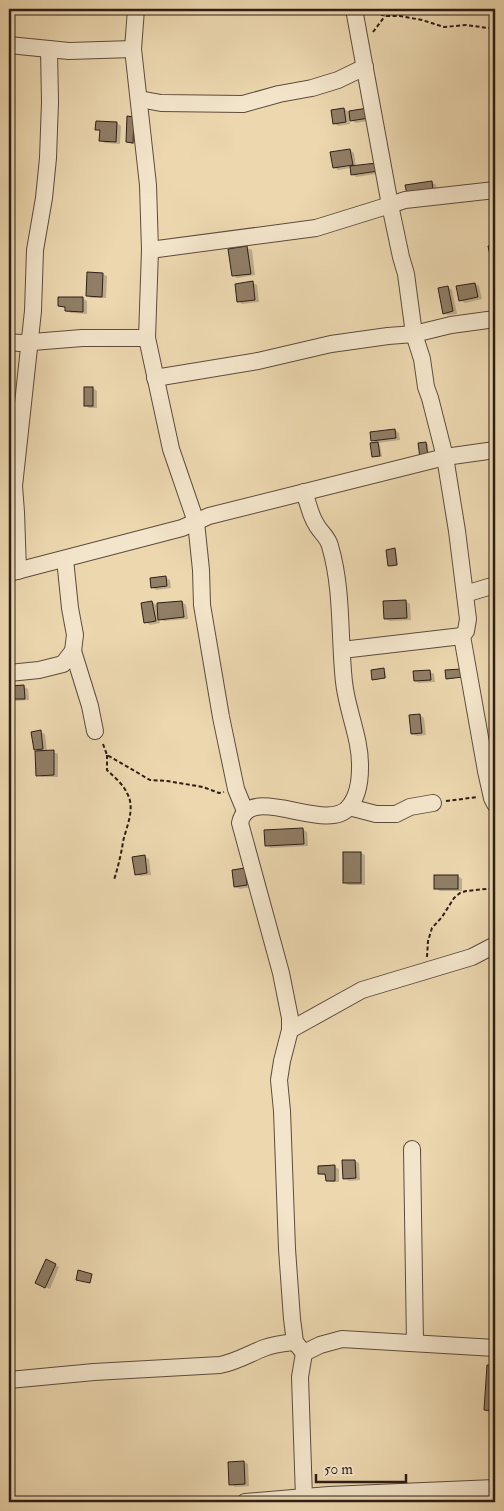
<svg xmlns="http://www.w3.org/2000/svg" width="504" height="1511" viewBox="0 0 504 1511" font-family="'IM FELL Double Pica',serif">
<style>
.shadow{fill:#0003}
.building{fill:#907e66;stroke:#2d1e17}
.lines{fill:none;stroke-linecap:round;stroke-linejoin:round}
.minor-casing{stroke:#5d4c3d;stroke-width:18}
.path{stroke:#2d1e17;stroke-width:2;stroke-dasharray:4 2.5;stroke-linecap:butt}
.minor{stroke:#f3e5cb;stroke-width:16}
</style>
<rect width="100%" height="100%" fill="#ecd7af"/>
<filter id="stains"><feTurbulence type="fractalNoise" baseFrequency=".004" numOctaves="4"/><feColorMatrix values="0 0 0 0 .2 0 0 0 0 .09 0 0 0 0 .02 0 0 0 .5 -.17"/></filter>
<radialGradient id="worn" r=".72"><stop offset=".6" stop-color="#630" stop-opacity="0"/><stop offset="1" stop-color="#630" stop-opacity=".3"/></radialGradient>
<g class="shadow">
<path d="M344 109 349 112 373 120 356 123 349 119 350 124 338 126 334 123Z"/>
<path d="M134 118 137 144H132L127 141Z"/>
<path d="M117 123 121 126 120 144 105 143 100 140 101 131 97 129Z"/>
<path d="M350 150 354 153 356 167 381 166 382 173 356 177 352 174 351 168 338 170 334 167Z"/>
<path d="M431 182 436 185 437 193 412 196Z"/>
<path d="M247 248 252 250 255 275 237 278 233 275Z"/>
<path d="M102 274 107 276 106 298H91L87 295Z"/>
<path d="M253 283 257 285 259 302 242 304 238 301Z"/>
<path d="M475 284 479 286 482 299 465 303 460 300Z"/>
<path d="M448 287 452 290 457 314 448 315 444 313Z"/>
<path d="M82 298 87 301V314L71 313 67 311V308L59 306Z"/>
<path d="M93 388 97 391V408H89L85 405Z"/>
<path d="M395 430 399 433 400 440 377 443 380 445 382 457 373 456 377 444 372 440Z"/>
<path d="M426 443 428 444 429 457 423 458Z"/>
<path d="M394 550 396 551 398 565 391 567 389 566Z"/>
<path d="M165 577 170 580 171 588 156 590 152 587Z"/>
<path d="M405 601 410 604 411 620 390 621 386 619Z"/>
<path d="M152 602 158 606 182 602 186 605 188 619 164 621 159 619 160 623 150 625 146 622Z"/>
<path d="M384 670 385 671 387 678 375 680 373 679Z"/>
<path d="M430 672 434 674 435 682 419 683 415 681Z"/>
<path d="M24 687 28 689 29 700 15 701 10 698Z"/>
<path d="M420 715 424 718 426 735 417 736 412 734Z"/>
<path d="M40 732 45 734 47 752H53L58 754V777H42L37 775V750H35Z"/>
<path d="M302 829 307 832 308 846 271 848 266 845Z"/>
<path d="M344 853H361L365 855V885H348L344 882Z"/>
<path d="M145 857 149 859 151 875 140 876 136 874Z"/>
<path d="M244 869 251 887 240 889 235 887Z"/>
<path d="M458 876 462 879V891H440L435 888Z"/>
<path d="M355 1161 359 1163 360 1180 349 1181 344 1178Z"/>
<path d="M320 1167H335L339 1169V1182H331L327 1180V1176L320 1174Z"/>
<path d="M55 1265 59 1267 50 1289 41 1285Z"/>
<path d="M488 1366H495V1413L489 1412 485 1410Z"/>
<path d="M244 1462 248 1464 249 1486 235 1487 231 1484Z"/>
</g>
<g class="building">
<path d="M344 108 346 122 333 124 331 110Z"/>
<path d="M368 108 369 118 350 121 349 111Z"/>
<path d="M127 116 134 117 133 143 126 142Z"/>
<path d="M96 121 117 122 116 142 99 141 100 130H95Z"/>
<path d="M350 149 353 165 333 168 330 152Z"/>
<path d="M377 163 378 171 351 175 350 166Z"/>
<path d="M432 181 433 191 407 194 405 185Z"/>
<path d="M495 245V259L491 260 488 246Z"/>
<path d="M247 246 251 274 232 276 228 249Z"/>
<path d="M87 272 103 273 102 297 86 296Z"/>
<path d="M253 281 255 300 237 302 235 284Z"/>
<path d="M475 283 478 297 459 301 456 286Z"/>
<path d="M448 286 453 311 443 314 438 288Z"/>
<path d="M58 297H83V312L65 311V307L58 306Z"/>
<rect x="84" y="387" width="9" height="19"/>
<path d="M395 429 396 438 371 441 370 432Z"/>
<path d="M378 442 380 456 372 457 370 443Z"/>
<path d="M426 442 428 457 420 458 418 443Z"/>
<path d="M395 548 397 565 388 566 386 550Z"/>
<path d="M166 576 167 586 151 588 150 578Z"/>
<path d="M406 600 407 618 384 619 383 601Z"/>
<path d="M152 601 156 621 144 623 141 603Z"/>
<path d="M182 601 184 617 158 620 157 603Z"/>
<path d="M384 668 385 678 372 680 371 670Z"/>
<path d="M462 669 463 677 446 679 445 670Z"/>
<path d="M430 670 431 680 414 681 413 671Z"/>
<path d="M24 685 25 699H9V686Z"/>
<path d="M420 714 422 733 411 734 409 715Z"/>
<path d="M41 730 43 749 34 750 31 732Z"/>
<path d="M54 750V775L36 776 35 751Z"/>
<path d="M303 828 304 844 265 846 264 830Z"/>
<rect x="343" y="852" width="18" height="31"/>
<path d="M145 855 147 873 135 875 132 857Z"/>
<path d="M245 868 247 885 234 887 232 870Z"/>
<rect x="434" y="875" width="24" height="14"/>
<path d="M342 1160H355L356 1178 343 1179Z"/>
<path d="M335 1165V1181H326L325 1174H318V1166Z"/>
<path d="M46 1259 56 1264 45 1288 35 1283Z"/>
<path d="M78 1270 92 1274 90 1283 76 1280Z"/>
<path d="M487 1365H495V1411L484 1410Z"/>
<path d="M244 1461 245 1484 229 1485 228 1462Z"/>
</g>
<g class="lines">
<defs>
<g id="minor">
<path d="M136 9 133 49 148 185 150 250 147 338 171 449 196 522 201 570 202 605 221 717 236 789 245 811"/>
<path d="M354 9 390 205 405 200 495 190"/>
<path d="M9 45 69 51 133 49"/>
<path d="M139 99 161 103 243 104 279 94 312 88 338 80 365 67"/>
<path d="M150 250 316 228 390 205 401 257 406 274 414 334 422 359 426 387 430 398 445 457 457 531 468 619 466 631 462 636 486 771 492 798 495 804"/>
<path d="M9 342 20 343 82 338H147"/>
<path d="M155 378 258 361 331 344 388 336 414 334 451 325 495 319"/>
<path d="M18 571 16 512 14 486 33 311 35 250 44 198 48 158 50 102 49 49"/>
<path d="M9 573 182 528 209 516 445 457 495 450"/>
<path d="M465 594 495 585"/>
<path d="M342 650 462 636"/>
<path d="M73 651 90 706 95 731"/>
<path d="M9 673 39 670 63 664 73 651 75 635 70 608 65 559"/>
<path d="M349 807 376 814H396L410 807 433 803"/>
<path d="M290 1030 362 990 472 957 495 945"/>
<path d="M412 1149 415 1343"/>
<path d="M304 1353 295 1342 292 1319 287 1249 282 1111 279 1080 282 1061 290 1030V1018L281 973 240 823C249 781 327 835 349 807 358 796 360 782 360 768 361 739 347 711 344 682 339 637 343 590 330 546 328 537 320 532 316 524 310 515 308 502 304 492"/>
<path d="M9 1380 94 1372 220 1365C236 1362 249 1354 264 1348 274 1344 285 1343 295 1342"/>
<path d="M304 1498 300 1377 304 1353 320 1345 342 1339 495 1348"/>
<path d="M245 1502 329 1495 495 1488"/>
</g>
</defs>
<use href="#minor" class="minor-casing"/>
<g class="path">
<path d="M368 9 385 16H400L422 20 444 27 466 25 495 29"/>
<path d="M373 32 385 16"/>
<path d="M103 744 107 755 150 780 167 781 203 787 219 793 224 792"/>
<path d="M107 755V770C114 777 123 784 127 793 136 809 126 827 123 842 121 855 118 867 114 880"/>
<path d="M446 801 478 797"/>
<path d="M427 957 428 941 432 928 442 917 454 898 460 893 466 891 495 888"/>
</g>
<use href="#minor" class="minor"/>
</g>
<rect width="504" height="1511" fill="none" stroke="#ecd7af" stroke-width="30"/>
<rect x="10" y="10" width="484" height="1491" fill="none" stroke="#2d1e17" stroke-width="2.5"/>
<rect x="15" y="15" width="474" height="1481" fill="none" stroke="#2d1e17"/>
<path d="M316 1474v8h90v-8" fill="none" stroke="#2d1e17" stroke-width="2.5"/>
<text x="324" y="1474" font-size="15" fill="#2d1e17" stroke="#f3e5cb" stroke-width="4" paint-order="stroke">50 m</text>
<rect width="100%" height="100%" filter="url(#stains)"/>
<rect width="100%" height="100%" fill="url(#worn)"/>
</svg>
